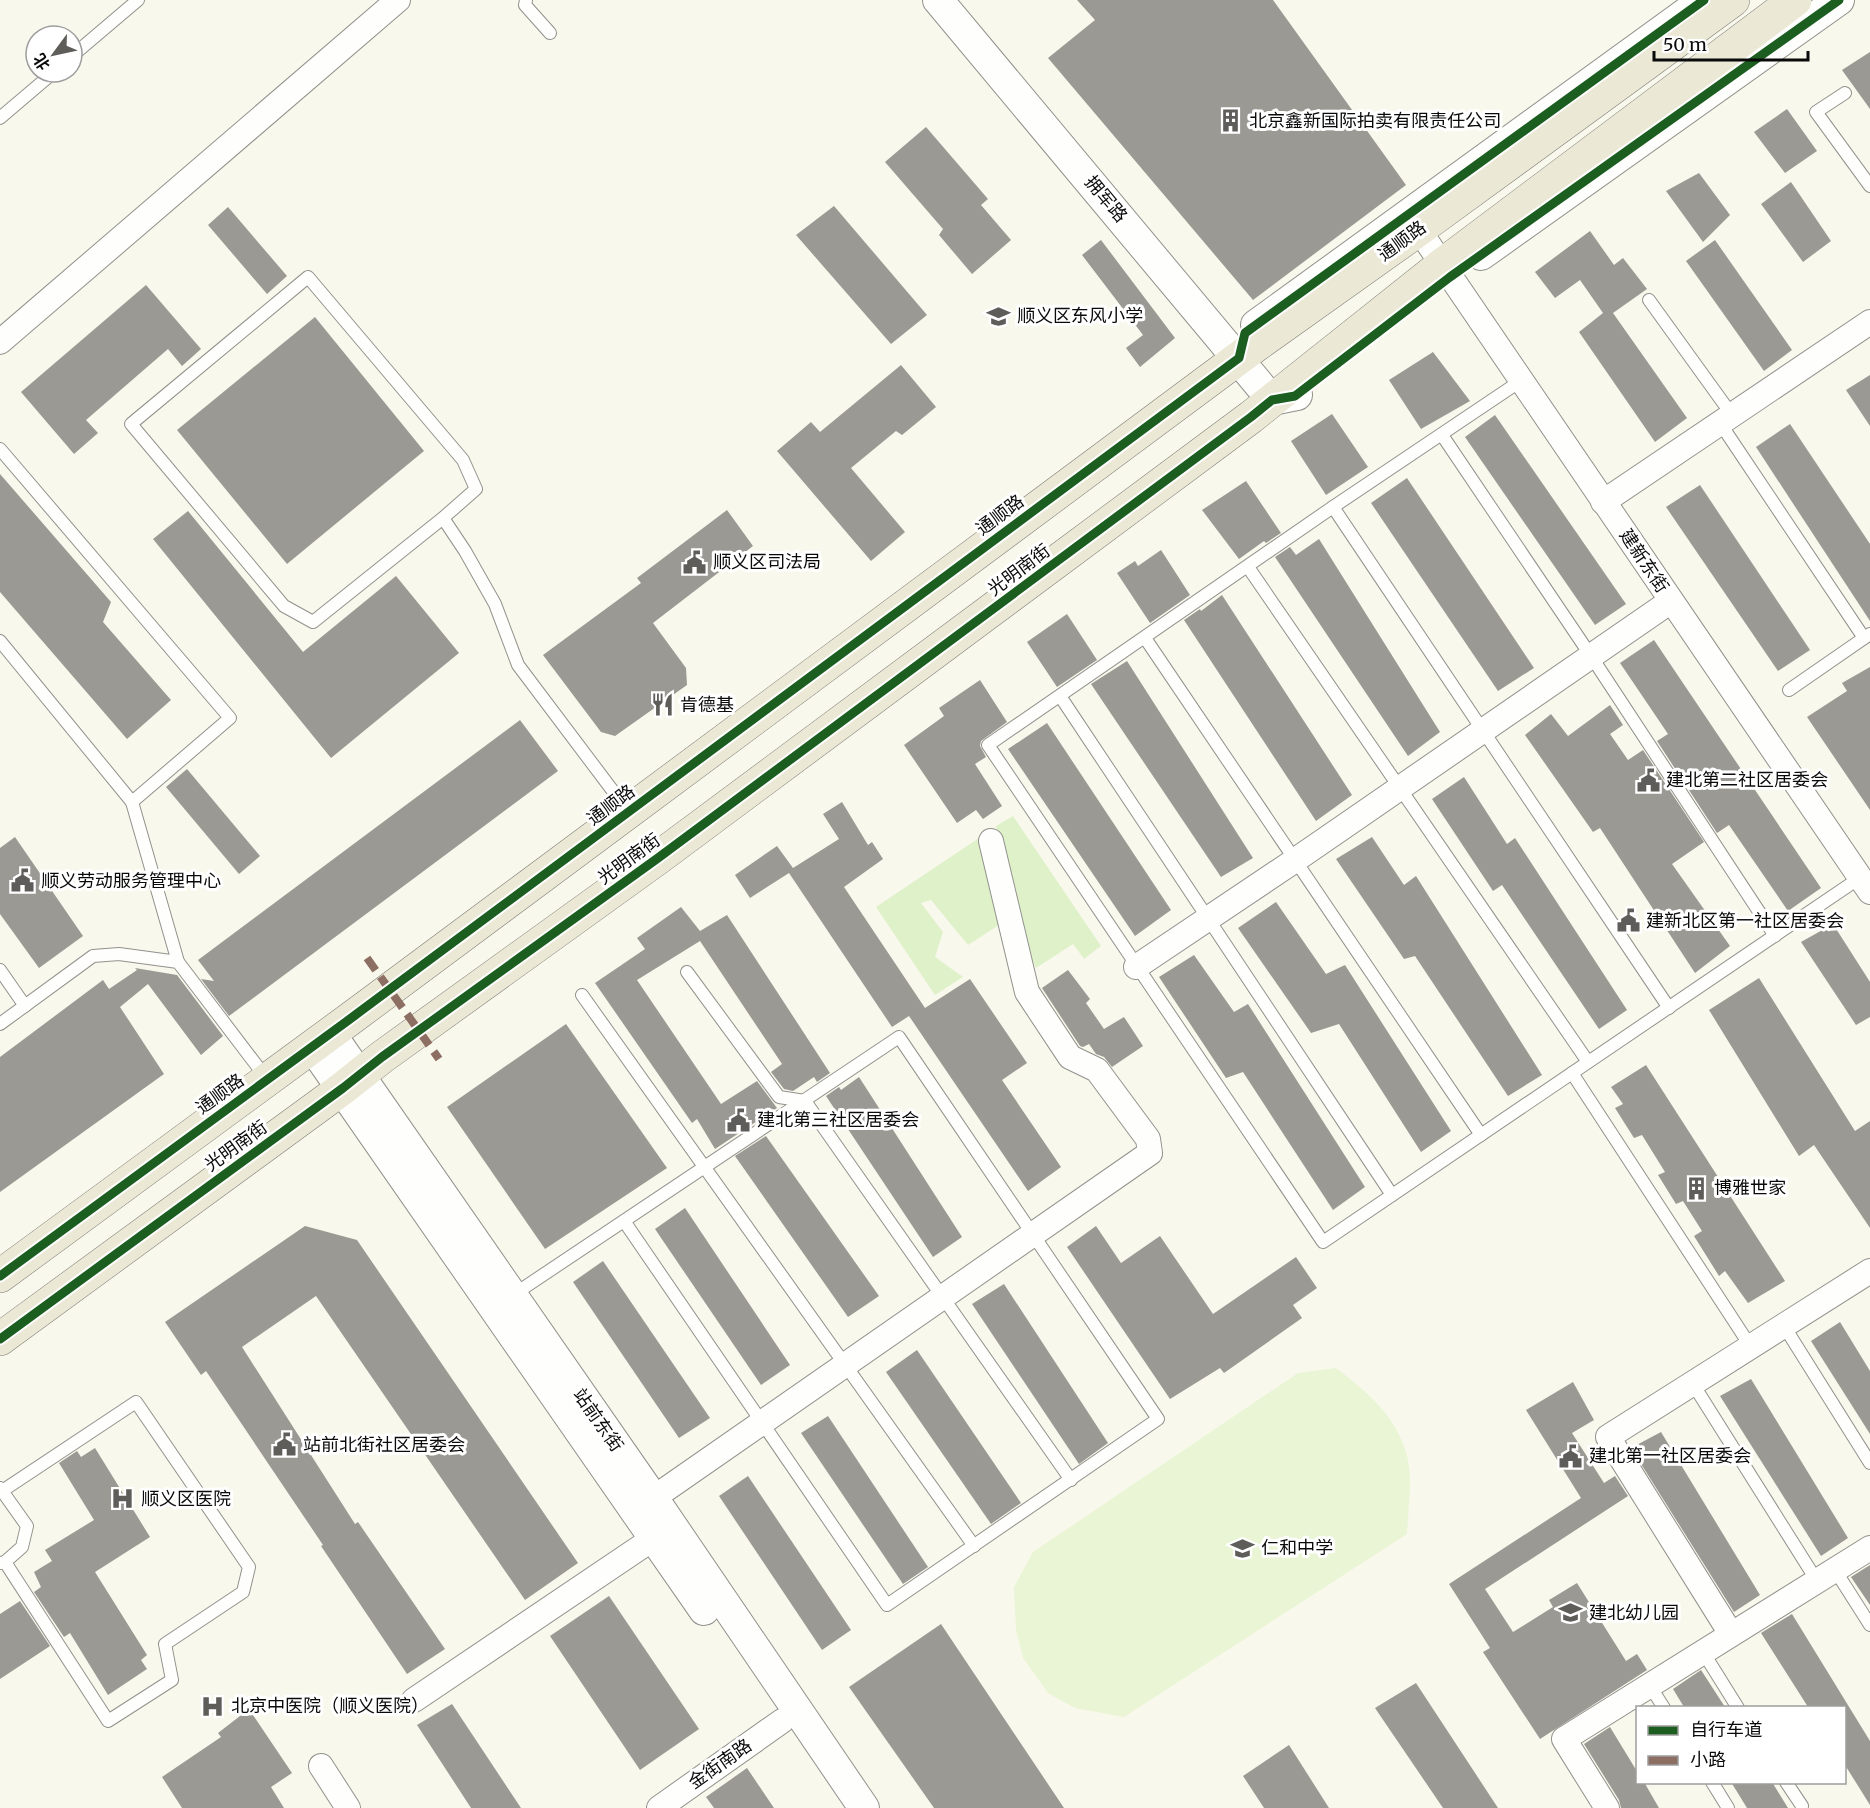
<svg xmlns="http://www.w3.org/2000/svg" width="1870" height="1808" viewBox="0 0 1870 1808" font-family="Merriweather,'Noto Sans SC',serif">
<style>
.grass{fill:#def1c9}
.pitch{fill:#e9f5d4}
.building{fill:#9b9993}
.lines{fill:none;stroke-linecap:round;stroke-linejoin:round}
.service-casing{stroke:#92918c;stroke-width:14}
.minor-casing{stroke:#92918c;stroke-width:26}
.tertiary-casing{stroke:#92918c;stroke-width:32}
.primary-casing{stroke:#7f7e79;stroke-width:34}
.service{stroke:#fefefc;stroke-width:12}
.minor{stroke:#fefefc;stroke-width:24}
.tertiary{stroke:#fefefc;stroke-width:30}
.primary{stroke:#ebe8d5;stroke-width:33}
.quiet{stroke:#8d6e63;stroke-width:8;stroke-dasharray:15 8;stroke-linecap:butt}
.cycleway-casing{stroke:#fff;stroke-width:13}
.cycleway{stroke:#1b5e20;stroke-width:9}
.labels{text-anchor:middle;stroke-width:6;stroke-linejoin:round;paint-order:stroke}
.poi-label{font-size:18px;fill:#0a0a0a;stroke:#fff;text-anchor:start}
.street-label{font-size:18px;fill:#0a0a0a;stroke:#fff}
</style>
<rect width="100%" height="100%" fill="#f9f8ec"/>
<g class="grass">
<path d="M1013 816 1101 946 1084 959 1073 944 1036 968 1017 927 996 826Z"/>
<path d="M982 836 999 925 968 945 931 900 921 903 943 932 935 957 963 977 935 995 876 907Z"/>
</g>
<path class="pitch" d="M1336 1368C1367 1392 1397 1416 1407 1456 1413 1480 1408 1509 1407 1534L1124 1717 1075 1708 1048 1693 1023 1658 1016 1630 1014 1587 1033 1552 1298 1373Z"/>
<g class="building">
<path d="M1077 0H1273L1406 185 1253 300 1048 58 1095 20Z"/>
<path d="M1870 52V109L1842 70Z"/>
<path d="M1787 109 1817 151 1785 173 1754 132Z"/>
<path d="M926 127 988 199 981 205 1011 240 972 274 939 235 943 229 885 162Z"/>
<path d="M1699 173 1730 215 1703 242 1666 191Z"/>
<path d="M1791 182 1831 241 1803 262 1761 204Z"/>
<path d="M834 206 927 315 891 344 796 235Z"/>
<path d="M228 207 287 276 267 294 208 225Z"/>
<path d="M1590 231 1614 265 1623 258 1647 289 1613 313 1687 418 1655 442 1579 332 1603 313 1580 280 1555 298 1535 272Z"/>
<path d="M1101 240 1175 338 1140 367 1126 348 1143 335 1082 255Z"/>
<path d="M1715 240 1792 350 1764 371 1686 261Z"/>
<path d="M146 285 201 349 182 366 168 349 86 420 98 433 74 454 21 392Z"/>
<path d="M315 317 424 451 287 564 177 430Z"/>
<path d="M1433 352 1470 401 1421 429 1389 380Z"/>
<path d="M901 365 936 407 902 435 896 431 851 468 905 532 871 561 777 451 811 422 820 432Z"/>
<path d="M1870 375V426L1846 390Z"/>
<path d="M1332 414 1368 467 1326 495 1291 441Z"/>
<path d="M1495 415 1626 604 1595 625 1465 437Z"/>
<path d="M1790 424 1870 544V621L1756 447Z"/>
<path d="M0 474 111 602 103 622 171 700 127 739 0 592Z"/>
<path d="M1407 478 1534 668 1498 691 1371 503Z"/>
<path d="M1246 481 1281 533 1266 543 1264 541 1239 559 1202 510Z"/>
<path d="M1700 485 1810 650 1778 671 1666 507Z"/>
<path d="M727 510 753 546 653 623 686 668 687 685 615 736 601 732 543 655 641 583 637 578Z"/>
<path d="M188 511 303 652 396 576 459 653 331 758 153 539Z"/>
<path d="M1319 539 1440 732 1408 756 1275 557 1290 547 1296 555Z"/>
<path d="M1161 550 1190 595 1150 623 1117 573 1135 561 1138 566Z"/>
<path d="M1222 595 1352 795 1316 821 1184 620 1200 609 1201 611Z"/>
<path d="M1067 614 1097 660 1057 687 1027 642Z"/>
<path d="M1654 640 1821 888 1788 911 1729 825 1717 833 1657 741 1668 734 1620 663Z"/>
<path d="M1127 661 1253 858 1221 877 1091 684Z"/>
<path d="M1870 667V810L1807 717 1847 691 1842 683Z"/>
<path d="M980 680 1007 722 981 741 980 746 986 757 975 764 1002 806 983 819 976 810 957 823 904 745 944 716 939 708Z"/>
<path d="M1610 705 1623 725 1610 734 1628 760 1643 750 1704 842 1672 864 1730 946 1695 973 1600 828 1593 832 1525 735 1551 714 1568 736Z"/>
<path d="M520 720 558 771 229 1016 201 979 214 981 198 960Z"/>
<path d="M1047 723 1171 910 1135 936 1008 749Z"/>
<path d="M187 769 260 856 239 874 166 787Z"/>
<path d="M1464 777 1507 844 1515 838 1627 1010 1599 1029 1502 885 1493 891 1432 799Z"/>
<path d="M842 802 868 845 872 842 883 859 844 887 925 1008 970 979 1027 1063 1002 1080 1061 1167 1028 1191 909 1016 892 1027 789 873 750 898 735 875 777 846 793 868 839 839 823 814Z"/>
<path d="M15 837 83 936 39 968 0 914V848Z"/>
<path d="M1372 837 1404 885 1416 876 1542 1075 1508 1096 1415 956 1404 959 1336 859Z"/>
<path d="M1276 902 1326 974 1345 965 1451 1131 1421 1152 1339 1024 1311 1033 1238 928Z"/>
<path d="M681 907 700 931 727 915 830 1073 817 1082 814 1077 793 1091 784 1089 771 1072 782 1064 700 941 637 980 721 1104 757 1081 777 1108 715 1149 697 1119 692 1123 595 983 645 949 637 938Z"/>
<path d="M1833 924 1870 982V1017L1856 1025 1801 942Z"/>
<path d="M1194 955 1234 1012 1248 1004 1365 1187 1333 1210 1243 1072 1226 1078 1159 977Z"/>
<path d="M135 968 177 975 223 1036 201 1055 148 984 120 1007 164 1074 0 1192V1057L103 980 109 989 137 970Z"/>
<path d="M1068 970 1090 999 1086 1003 1104 1029 1124 1017 1143 1046 1112 1067 1104 1057 1096 1054 1089 1044 1083 1047 1080 1046 1042 988Z"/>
<path d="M1759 978 1855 1131 1870 1121V1228L1814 1145 1799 1156 1709 1010Z"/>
<path d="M566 1024 667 1168 545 1249 447 1107Z"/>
<path d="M1646 1065 1785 1281 1748 1303 1725 1271 1719 1276 1694 1236 1702 1231 1683 1201 1676 1204 1658 1175 1665 1172 1642 1135 1634 1138 1615 1108 1623 1104 1611 1087Z"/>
<path d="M859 1077 962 1237 933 1257 826 1096 839 1087 841 1090Z"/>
<path d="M766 1136 879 1296 848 1317 735 1156Z"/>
<path d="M685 1208 790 1365 761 1385 655 1229Z"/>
<path d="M305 1226 357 1240 578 1563 525 1600 316 1296 242 1347 355 1524 358 1522 445 1649 407 1674 321 1546 323 1545 206 1371 201 1375 165 1322Z"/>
<path d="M1096 1226 1121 1263 1160 1236 1213 1314 1296 1257 1317 1288 1293 1305 1302 1318 1224 1373 1220 1368 1170 1399 1067 1247Z"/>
<path d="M603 1261 710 1418 679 1438 573 1282Z"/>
<path d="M1004 1284 1108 1443 1079 1464 972 1304Z"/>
<path d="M1840 1322 1870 1371V1434L1811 1341Z"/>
<path d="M917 1350 1021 1503 991 1524 886 1372Z"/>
<path d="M1751 1379 1848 1538 1821 1556 1720 1396Z"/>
<path d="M1573 1382 1594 1420 1572 1433 1604 1483 1615 1476 1628 1496 1485 1589 1513 1632 1553 1607 1549 1600 1577 1583 1626 1661 1637 1654 1647 1670 1540 1739 1483 1652 1490 1648 1449 1584 1581 1498 1526 1410Z"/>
<path d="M828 1416 928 1567 903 1584 801 1433Z"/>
<path d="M1661 1432 1760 1595 1734 1612 1631 1448Z"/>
<path d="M95 1448 150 1537 95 1572 147 1655 141 1660 147 1669 108 1695 70 1633 64 1637 34 1592 41 1587 34 1572 52 1561 45 1550 94 1520 59 1463 77 1451 81 1457Z"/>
<path d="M748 1476 851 1630 822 1650 719 1496Z"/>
<path d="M1870 1565V1605L1851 1577Z"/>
<path d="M609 1596 699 1729 640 1770 550 1636Z"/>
<path d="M20 1601 50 1646 0 1679V1614Z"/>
<path d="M1792 1614 1870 1741V1805L1845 1765V1707H1808L1761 1633Z"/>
<path d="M941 1624 1064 1808H934L849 1687Z"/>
<path d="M1701 1670 1725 1707H1684L1673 1689Z"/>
<path d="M1416 1683 1498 1808H1443L1375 1708Z"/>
<path d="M452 1704 521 1808H471L417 1725Z"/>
<path d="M249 1709 292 1773 271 1787 284 1808H182L162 1777 221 1737 218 1733Z"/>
<path d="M1610 1727 1638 1773V1782H1644L1659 1808H1621L1619 1800 1584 1744Z"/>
<path d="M1289 1745 1329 1808H1264L1243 1776Z"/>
<path d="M747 1768 774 1808H714L706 1797Z"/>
<path d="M1731 1782H1772L1788 1808H1747Z"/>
</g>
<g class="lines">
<defs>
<g id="service">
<path d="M526 0 525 5 550 33"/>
<path d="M72 56 138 0"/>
<path d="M1845 93 1816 112 1870 186"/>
<path d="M0 118 54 72"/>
<path d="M1649 300 1732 415"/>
<path d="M1522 380 1333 507 988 745 1323 1242 1861 877"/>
<path d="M1720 423 1864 638"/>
<path d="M1442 435 1591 656 1775 936"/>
<path d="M0 449 230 718 132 802 178 962"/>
<path d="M1333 507 1669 1008"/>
<path d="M443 518 313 622 284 606 131 424 308 277 463 460 476 489 443 518 465 551 495 604 518 665 628 811"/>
<path d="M1248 567 1588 1062"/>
<path d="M1145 638 1481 1135"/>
<path d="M0 641 132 802"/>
<path d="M1789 690 1870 634"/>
<path d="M1060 696 1392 1195"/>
<path d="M0 970 25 1006"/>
<path d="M687 972 779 1097 805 1101 1071 1480"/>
<path d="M582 995 974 1546"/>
<path d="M0 1024 93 956 119 954 178 962 267 1079"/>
<path d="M1572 1073 1751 1347"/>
<path d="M513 1295 899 1037 1158 1419 887 1605 624 1221"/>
<path d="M1784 1326 1870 1463"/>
<path d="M1693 1384 1817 1581"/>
<path d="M0 1488 27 1526 22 1547 5 1562 0 1563"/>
<path d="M2 1491 136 1402 249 1567 243 1592 165 1644 172 1680 108 1721 5 1562"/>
<path d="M1835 1570 1870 1625"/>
<path d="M1703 1652 1738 1708"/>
<path d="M1650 1686 1664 1708"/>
<path d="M1712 1782 1728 1808"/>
<path d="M1786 1782 1802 1806"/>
</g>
<g id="minor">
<path d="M1410 217 1870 892"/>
<path d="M0 342 398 0"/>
<path d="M1603 502 1870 322"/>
<path d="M1136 967 1294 861 1671 601"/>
<path d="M639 1508 1150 1153 1148 1139 1097 1070 1070 1057 1027 992 991 841"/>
<path d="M1731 1634 1608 1437 1870 1271"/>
<path d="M414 1700 654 1538"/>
<path d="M321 1766 348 1808"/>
<path d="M659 1808 782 1721"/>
<path d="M1607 1808 1564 1739 1870 1548"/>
</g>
<g id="tertiary">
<path d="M938 0 1272 400 1297 395"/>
<path d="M1481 255 1839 0"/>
<path d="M1256 325 1704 0"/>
<path d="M330 1033 653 1498 864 1808"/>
<path d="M312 1046 704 1610"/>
</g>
<g id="primary">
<path d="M0 1276 354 1016 1255 346 1418 230 1733 0"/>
<path d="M0 1339 343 1088 382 1057 658 858 1251 417 1442 265 1795 0"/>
</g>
</defs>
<use href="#service" class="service-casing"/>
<use href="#minor" class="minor-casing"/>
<use href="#tertiary" class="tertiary-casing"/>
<use href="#primary" class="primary-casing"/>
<use href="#service" class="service"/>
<use href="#minor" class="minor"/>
<use href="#tertiary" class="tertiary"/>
<use href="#primary" class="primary"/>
<path class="quiet" d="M367 958 439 1059"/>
<defs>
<g id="cycleway">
<path d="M0 1276 354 1016 1239 358 1245 333 1704 0"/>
<path d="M0 1339 343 1088 382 1057 658 858 1251 417 1272 400 1295 396 1450 277 1839 0"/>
</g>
</defs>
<use href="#cycleway" class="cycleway-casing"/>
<use href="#cycleway" class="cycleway"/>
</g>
<defs>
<symbol id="building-bare" viewBox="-9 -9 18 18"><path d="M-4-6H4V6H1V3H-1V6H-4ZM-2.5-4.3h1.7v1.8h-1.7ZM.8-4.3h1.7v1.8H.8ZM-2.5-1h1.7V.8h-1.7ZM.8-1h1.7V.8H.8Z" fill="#5e5d59" stroke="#fff" stroke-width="2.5" paint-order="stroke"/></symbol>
<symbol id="school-bare" viewBox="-9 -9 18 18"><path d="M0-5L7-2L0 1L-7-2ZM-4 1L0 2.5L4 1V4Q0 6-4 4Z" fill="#5e5d59" stroke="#fff" stroke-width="2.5" paint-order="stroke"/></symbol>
<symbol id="civic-bare" viewBox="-9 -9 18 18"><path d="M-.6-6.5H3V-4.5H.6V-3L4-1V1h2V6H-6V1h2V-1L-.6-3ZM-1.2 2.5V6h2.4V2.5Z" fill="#5e5d59" stroke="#fff" stroke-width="2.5" paint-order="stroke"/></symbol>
<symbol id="restaurant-bare" viewBox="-9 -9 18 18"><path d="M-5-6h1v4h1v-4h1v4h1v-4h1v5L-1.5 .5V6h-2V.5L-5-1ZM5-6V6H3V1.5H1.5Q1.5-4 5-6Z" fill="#5e5d59" stroke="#fff" stroke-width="2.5" paint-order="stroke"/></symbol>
<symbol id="hospital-bare" viewBox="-9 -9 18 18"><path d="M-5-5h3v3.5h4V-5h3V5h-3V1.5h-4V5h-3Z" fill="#5e5d59" stroke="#fff" stroke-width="2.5" paint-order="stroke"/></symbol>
</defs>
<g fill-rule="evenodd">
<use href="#building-bare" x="1214" y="104" width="33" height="33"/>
<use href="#school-bare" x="982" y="300" width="33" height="33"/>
<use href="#civic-bare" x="678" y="546" width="33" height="33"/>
<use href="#restaurant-bare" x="646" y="688" width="33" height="33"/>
<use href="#civic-bare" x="1632" y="764" width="33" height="33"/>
<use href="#civic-bare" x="6" y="864" width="33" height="33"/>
<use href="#civic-bare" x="1612" y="904" width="33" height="33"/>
<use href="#civic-bare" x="722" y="1104" width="33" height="33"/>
<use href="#building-bare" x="1680" y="1172" width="33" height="33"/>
<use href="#civic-bare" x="268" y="1428" width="33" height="33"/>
<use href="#civic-bare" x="1554" y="1440" width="33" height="33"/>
<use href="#hospital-bare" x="106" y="1482" width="33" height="33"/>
<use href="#school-bare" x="1226" y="1532" width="33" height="33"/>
<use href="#school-bare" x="1554" y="1596" width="33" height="33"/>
<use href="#hospital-bare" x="196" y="1690" width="33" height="33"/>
</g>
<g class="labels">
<g class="poi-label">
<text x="1249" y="127">北京鑫新国际拍卖有限责任公司</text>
<text x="1017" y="322">顺义区东风小学</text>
<text x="713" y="568">顺义区司法局</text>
<text x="680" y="711">肯德基</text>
<text x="1666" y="786">建北第二社区居委会</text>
<text x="41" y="887">顺义劳动服务管理中心</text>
<text x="1646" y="927">建新北区第一社区居委会</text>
<text x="757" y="1126">建北第三社区居委会</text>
<text x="1714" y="1194">博雅世家</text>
<text x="303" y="1451">站前北街社区居委会</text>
<text x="1589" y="1462">建北第一社区居委会</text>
<text x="141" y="1505">顺义区医院</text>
<text x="1261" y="1554">仁和中学</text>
<text x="1589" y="1619">建北幼儿园</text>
<text x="231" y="1712">北京中医院（顺义医院）</text>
</g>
<g class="street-label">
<text transform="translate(1106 199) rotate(50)" y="6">拥军路</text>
<text transform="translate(1402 241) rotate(-36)" y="6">通顺路</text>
<text transform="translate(1000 515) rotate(-37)" y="6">通顺路</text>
<text transform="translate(1644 561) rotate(56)" y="6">建新东街</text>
<text transform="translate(1019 570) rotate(-37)" y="6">光明南街</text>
<text transform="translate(611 805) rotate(-37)" y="6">通顺路</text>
<text transform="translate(629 859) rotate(-36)" y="6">光明南街</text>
<text transform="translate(220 1094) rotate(-36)" y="6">通顺路</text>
<text transform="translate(236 1146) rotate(-36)" y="6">光明南街</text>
<text transform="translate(598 1420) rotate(55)" y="6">站前东街</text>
<text transform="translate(720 1764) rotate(-35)" y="6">金街南路</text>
</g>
</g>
<rect x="1636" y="1706" width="210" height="78" fill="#ffffff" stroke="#9d9d9d" stroke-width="1.5"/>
<rect x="1648" y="1726" width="30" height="9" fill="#1b5e20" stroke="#9d9d9d" stroke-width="1.5"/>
<text x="1690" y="1736" font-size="18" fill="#0a0a0a">自行车道</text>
<rect x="1648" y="1756" width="30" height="9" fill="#8d6e63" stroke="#9d9d9d" stroke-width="1.5"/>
<text x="1690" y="1766" font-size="18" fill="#0a0a0a">小路</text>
<g transform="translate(54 54) rotate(237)"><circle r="28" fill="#ffffff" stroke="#9d9d9d" stroke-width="1.5"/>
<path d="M0-4.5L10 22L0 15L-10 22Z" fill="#5e5d59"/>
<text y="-9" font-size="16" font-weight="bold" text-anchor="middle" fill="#0a0a0a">北</text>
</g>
<path d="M1654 51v9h154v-9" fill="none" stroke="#0a0a0a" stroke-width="3"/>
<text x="1663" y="51" font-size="18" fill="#0a0a0a" stroke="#ffffff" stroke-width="4.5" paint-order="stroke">50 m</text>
</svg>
